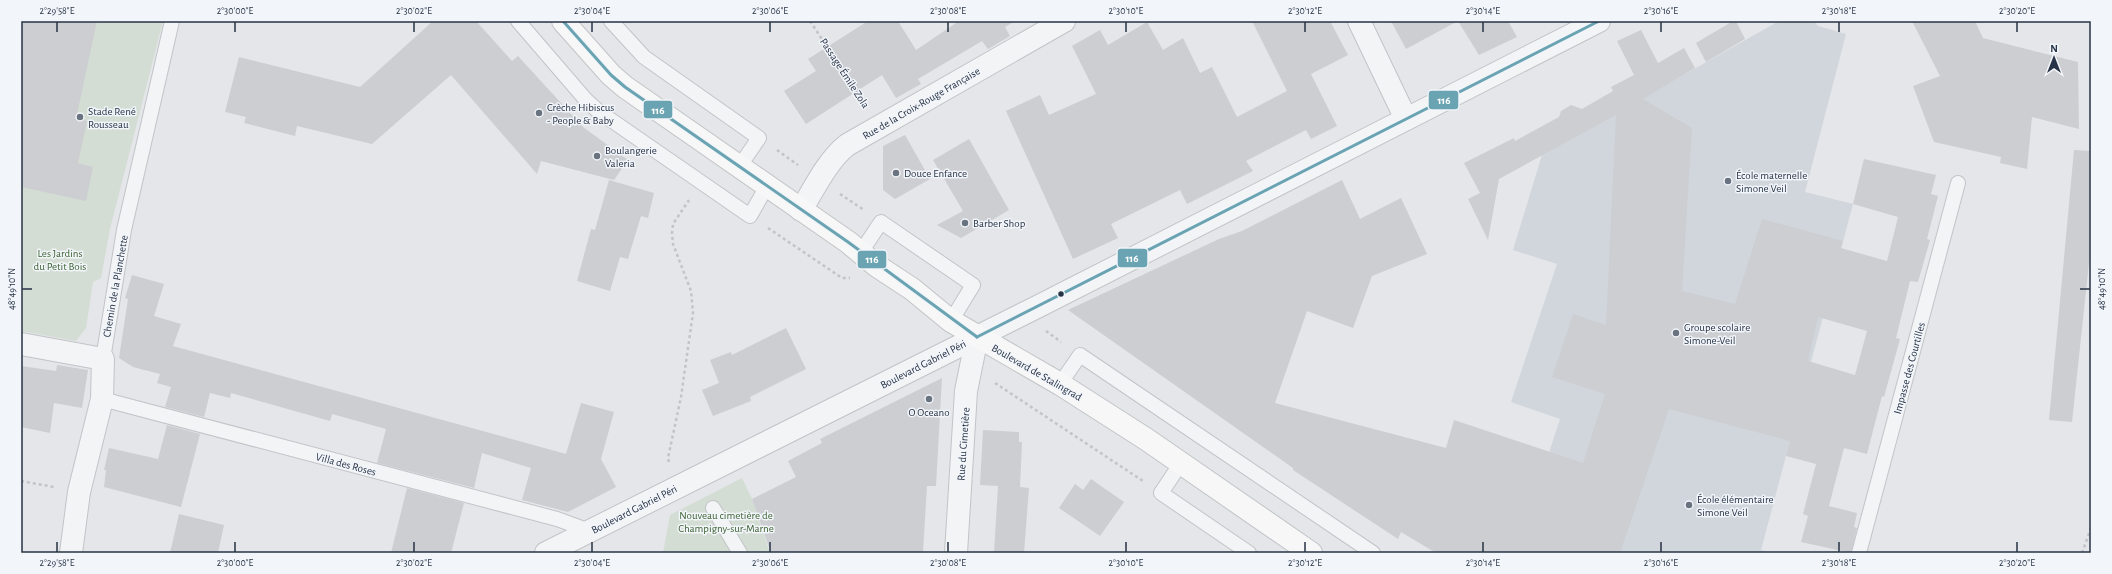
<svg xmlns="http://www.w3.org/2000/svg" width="2112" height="574" viewBox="0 0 2112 574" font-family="'Alegreya Sans',sans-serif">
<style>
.built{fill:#d1d6dd}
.green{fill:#d4ddd4}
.building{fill:#ccced2;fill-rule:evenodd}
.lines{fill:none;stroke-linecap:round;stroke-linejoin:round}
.service-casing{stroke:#c2c4c7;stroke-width:16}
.minor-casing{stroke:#c2c4c7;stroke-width:24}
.secondary-casing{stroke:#c2c4c7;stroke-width:24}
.path{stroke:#c1c4ca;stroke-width:2.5;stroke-dasharray:3 3;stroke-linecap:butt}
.service{stroke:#f3f4f6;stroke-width:14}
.minor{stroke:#f3f4f6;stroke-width:22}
.secondary{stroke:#f7f7f7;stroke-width:22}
.bus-1-casing{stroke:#f2f5f9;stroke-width:6}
.bus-1{stroke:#6aa3b1;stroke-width:3}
.ticks{fill:none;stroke:#273346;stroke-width:1.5}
.poi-dot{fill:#69727f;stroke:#f2f5f9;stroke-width:1.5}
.bus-dot{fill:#273346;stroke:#f2f5f9;stroke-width:1.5}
.labels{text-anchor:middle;stroke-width:3;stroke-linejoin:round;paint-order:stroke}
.street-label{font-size:11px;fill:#273346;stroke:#f2f5f9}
.poi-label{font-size:11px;fill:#273346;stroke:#f2f5f9;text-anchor:start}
.park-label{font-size:11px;fill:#3d6333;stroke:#f2f5f9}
.line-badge{stroke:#f2f5f9;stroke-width:1.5}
.badge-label{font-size:11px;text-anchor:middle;font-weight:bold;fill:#fff}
.neatline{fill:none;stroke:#273346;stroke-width:1.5}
.ticks-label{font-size:10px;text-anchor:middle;fill:#273346}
</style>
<rect width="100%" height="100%" fill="#e4e6e9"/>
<path class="built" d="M1779 21H1814L1818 26 1846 34 1805 192 1853 204 1761 550 1771 553H1516L1560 419 1511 402 1557 264 1513 250 1542 155Z"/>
<g class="green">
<path d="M21 21H163L110 229 101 278 93 282 86 328 76 341 21 331Z"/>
<path d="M742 478 752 499 770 553H663L670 515Z"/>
</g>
<g class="building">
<path d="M21 21H97L76 119 87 121 78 163 93 167 86 201 21 187Z"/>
<path d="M433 21H476L512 61 518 56 583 127 628 160 614 180 541 161 537 174 451 75 372 144 297 126 295 136 244 123 246 117 225 112 239 57 360 87Z"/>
<path d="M868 21H898L916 50 959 21H1015L1005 27 1010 36 988 49 982 41 918 79 921 84 896 98 882 75 806 124 784 91 816 71 808 59Z"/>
<path d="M1252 21H1330L1348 55 1311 74 1337 126 1311 139 1306 130 1246 161 1253 171 1187 204 1180 190 1111 224 1118 238 1073 259 1006 111 1040 95 1049 115 1096 94 1072 46 1100 30 1108 45 1147 22 1163 50 1183 38 1200 73 1212 67 1237 117 1287 91Z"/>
<path d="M1391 21H1458L1406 49Z"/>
<path d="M1458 21H1508L1517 37 1479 55Z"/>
<path d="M1733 21H1736L1745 39 1706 62 1696 43Z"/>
<path d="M1912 21H1975L1983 38 2078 62 2079 129 2032 117 2027 169 2000 163 2001 157 1934 142 1913 86 1940 76Z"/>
<path d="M1641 30 1658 63 1684 48 1695 68 1643 99 1692 128 1682 291 1735 304 1762 219 1843 241 1841 248 1887 261 1898 217 1853 204 1864 159 1936 175 1931 194 1938 196 1927 239 1930 240 1918 282 1910 281 1896 338 1900 339 1884 397 1882 396 1867 454 1844 448 1829 506 1857 513 1854 527 1857 528 1851 553 1801 542 1808 516 1803 514 1816 464 1786 456 1790 441 1669 409 1620 553H1436L1401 532 1398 539 1293 470V468L1068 310 1219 239 1242 231 1342 180 1360 219 1401 198 1427 254 1372 276 1353 328 1307 311 1275 403 1446 448 1454 420 1583 463 1605 394 1552 377 1573 314 1606 325 1616 115 1499 179 1488 240 1468 199 1480 193 1464 163 1514 138 1515 141 1559 117 1561 111 1571 105 1582 109 1613 91 1611 87 1634 75 1617 41ZM1818 317 1867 331 1855 375 1808 361Z"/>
<path d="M905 135 930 179 895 199 883 190V146Z"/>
<path d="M969 139 1009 210 961 238 937 225 963 211 933 160Z"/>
<path d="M2074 150 2091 151V244L2072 422 2049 420Z"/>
<path d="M609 180 654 193 648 218 641 216 628 259 620 257 610 291 577 281 591 229 595 230Z"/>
<path d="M132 275 164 284 154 316 181 324 173 346 566 454 581 403 614 412 601 459 616 487 568 512 522 500 531 468 482 453 474 488 377 463 386 429 332 414 330 421 231 393 230 398 210 393 204 417 165 407 171 387 157 383 160 374 133 367 119 358 128 299 125 298Z"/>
<path d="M786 328 806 369 750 397 751 401 713 416 702 390 719 383 710 360 731 352 732 355Z"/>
<path d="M57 365 88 370 82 408 54 403 50 433 21 427V366L56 371Z"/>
<path d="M942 378 936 486H927L923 552 771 553 752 499 796 477 788 461 822 443 820 439Z"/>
<path d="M167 425 200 434 181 507 104 487 106 470H104L109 448 158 459Z"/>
<path d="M983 430 1019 432V442H1022L1020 487 1029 488 1024 553H994L998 486 980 485Z"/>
<path d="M1091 479 1124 502 1100 536 1059 508 1075 484 1083 490Z"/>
<path d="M407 488 464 503 451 553H391Z"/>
<path d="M179 514 224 525 218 553H170Z"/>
</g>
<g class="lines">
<defs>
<g id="service">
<path d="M518 21 586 100 598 111 750 216 767 186"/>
<path d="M611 21 644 57 759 138 739 167"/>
<path d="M861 252 881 222 973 285 951 321"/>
<path d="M103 359 124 230 172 21"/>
<path d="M1060 384 1080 355 1373 553"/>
<path d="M102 399 557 519 590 531"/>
<path d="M1181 463 1161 493 1249 553"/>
<path d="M713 508 740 553"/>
<path d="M1859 553 1958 183"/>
</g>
<g id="minor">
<path d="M1359 21 1406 119"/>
<path d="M801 210C814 189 827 161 847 145L1064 21"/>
<path d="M21 344 103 359 102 399 79 492 71 553"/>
<path d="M546 553 1039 306 1599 21"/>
<path d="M956 553 966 391 977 337"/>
</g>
<path id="secondary" d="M563 21 611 75 625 87 848 242 877 266 912 289 951 321 1060 384 1146 439 1311 553"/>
</defs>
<use href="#service" class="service-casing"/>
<use href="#minor" class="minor-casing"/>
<use href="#secondary" class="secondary-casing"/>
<g class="path">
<path d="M810 21 865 104"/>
<path d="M777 150 798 165"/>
<path d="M840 194 864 210"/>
<path d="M768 228 842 278H850"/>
<path d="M1046 331 1061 342"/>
<path d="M995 383 1143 481"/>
<path d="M669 462 668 458 681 397 693 313 691 291 673 244 672 233 673 224 689 200"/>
<path d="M21 481 54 487"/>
<path d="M2082 553 2091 528"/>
</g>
<use href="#service" class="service"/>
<use href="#minor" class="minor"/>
<use href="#secondary" class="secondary"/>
<defs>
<g id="bus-1">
<path d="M563 21 611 75 625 87 848 242 977 337"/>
<path d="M977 337 1599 21"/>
</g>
</defs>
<use href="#bus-1" class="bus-1-casing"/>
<use href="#bus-1" class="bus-1"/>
</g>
<path class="ticks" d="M57 22V32M235 22V32M414 22V32M592 22V32M770 22V32M948 22V32M1126 22V32M1305 22V32M1483 22V32M1661 22V32M1839 22V32M2017 22V32M22 289H32M2080 289H2090M57 542V552M235 542V552M414 542V552M592 542V552M770 542V552M948 542V552M1126 542V552M1305 542V552M1483 542V552M1661 542V552M1839 542V552M2017 542V552"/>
<g class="poi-dot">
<circle cx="539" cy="113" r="4"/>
<circle cx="80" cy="117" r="4"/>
<circle cx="597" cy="156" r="4"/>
<circle cx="896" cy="173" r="4"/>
<circle cx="1728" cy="181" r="4"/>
<circle cx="965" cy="223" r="4"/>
<circle cx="1676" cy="333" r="4"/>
<circle cx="929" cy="399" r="4"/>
<circle cx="1689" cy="505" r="4"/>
</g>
<circle class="bus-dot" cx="1061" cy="294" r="3.5"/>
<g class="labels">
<g class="street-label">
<text transform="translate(845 73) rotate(57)" y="4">Passage Émile Zola</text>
<text transform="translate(921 103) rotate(-30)" y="4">Rue de la Croix-Rouge Française</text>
<text transform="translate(115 286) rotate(-80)" y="4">Chemin de la Planchette</text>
<text transform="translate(923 364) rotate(-27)" y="4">Boulevard Gabriel Péri</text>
<text transform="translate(1909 368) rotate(-75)" y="4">Impasse des Courtilles</text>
<text transform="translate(1037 372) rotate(30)" y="4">Boulevard de Stalingrad</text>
<text transform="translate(963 444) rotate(-86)" y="4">Rue du Cimetière</text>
<text transform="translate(346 464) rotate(15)" y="4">Villa des Roses</text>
<text transform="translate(634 509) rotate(-27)" y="4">Boulevard Gabriel Péri</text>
</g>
<g class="poi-label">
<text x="547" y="111">Crèche Hibiscus<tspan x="547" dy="13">- People &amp; Baby</tspan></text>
<text x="88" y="115">Stade René<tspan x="88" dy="13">Rousseau</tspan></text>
<text x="605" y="154">Boulangerie<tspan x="605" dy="13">Valeria</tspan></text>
<text x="904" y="177">Douce Enfance</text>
<text x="1736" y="179">École maternelle<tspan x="1736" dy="13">Simone Veil</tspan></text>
<text x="973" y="227">Barber Shop</text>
<text x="1684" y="331">Groupe scolaire<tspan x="1684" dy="13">Simone-Veil</tspan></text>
<text x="929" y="416" text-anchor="middle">O Oceano</text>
<text x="1697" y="503">École élémentaire<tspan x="1697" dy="13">Simone Veil</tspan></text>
</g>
<g class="park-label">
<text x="60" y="257">Les Jardins<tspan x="60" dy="13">du Petit Bois</tspan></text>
<text x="726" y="519">Nouveau cimetière de<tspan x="726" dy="13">Champigny-sur-Marne</tspan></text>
</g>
</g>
<g class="line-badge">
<rect x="1428" y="90" width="31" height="20" rx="4" fill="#6aa3b1"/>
<rect x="643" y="100" width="30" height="19" rx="4" fill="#6aa3b1"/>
<rect x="1117" y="248" width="31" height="20" rx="4" fill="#6aa3b1"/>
<rect x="857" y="250" width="30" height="19" rx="4" fill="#6aa3b1"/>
</g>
<g class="badge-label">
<text x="1444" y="104">116</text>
<text x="658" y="114">116</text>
<text x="1132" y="262">116</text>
<text x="872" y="263">116</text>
</g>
<rect width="2112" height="574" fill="none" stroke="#f2f5f9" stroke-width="44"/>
<g transform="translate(2054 58)" stroke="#f2f5f9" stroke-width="3" paint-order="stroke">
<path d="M0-3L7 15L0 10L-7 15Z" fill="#273346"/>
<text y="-6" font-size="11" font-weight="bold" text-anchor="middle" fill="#273346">N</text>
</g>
<rect x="22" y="22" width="2068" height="530" class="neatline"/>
<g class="ticks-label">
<text x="57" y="14">2°29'58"E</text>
<text x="235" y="14">2°30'00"E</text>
<text x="414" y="14">2°30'02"E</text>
<text x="592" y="14">2°30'04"E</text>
<text x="770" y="14">2°30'06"E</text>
<text x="948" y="14">2°30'08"E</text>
<text x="1126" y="14">2°30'10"E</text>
<text x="1305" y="14">2°30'12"E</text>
<text x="1483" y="14">2°30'14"E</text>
<text x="1661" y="14">2°30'16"E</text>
<text x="1839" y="14">2°30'18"E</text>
<text x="2017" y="14">2°30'20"E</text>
<text transform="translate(11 289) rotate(-90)" y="4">48°49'10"N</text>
<text transform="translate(2101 289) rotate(-90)" y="4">48°49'10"N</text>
<text x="57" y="566">2°29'58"E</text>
<text x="235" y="566">2°30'00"E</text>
<text x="414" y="566">2°30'02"E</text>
<text x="592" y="566">2°30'04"E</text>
<text x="770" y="566">2°30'06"E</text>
<text x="948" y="566">2°30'08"E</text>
<text x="1126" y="566">2°30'10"E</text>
<text x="1305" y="566">2°30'12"E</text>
<text x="1483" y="566">2°30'14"E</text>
<text x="1661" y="566">2°30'16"E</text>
<text x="1839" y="566">2°30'18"E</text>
<text x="2017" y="566">2°30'20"E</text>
</g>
</svg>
